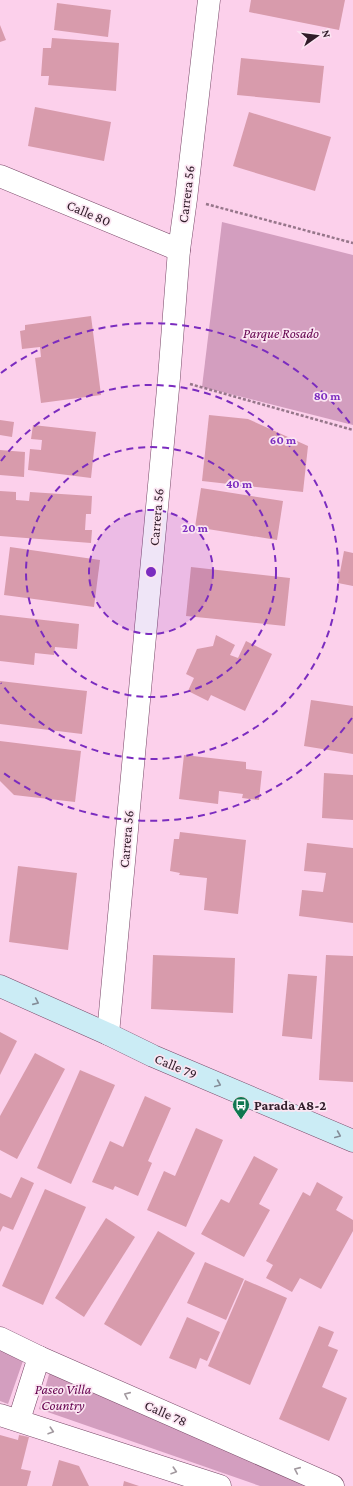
<svg xmlns="http://www.w3.org/2000/svg" width="353" height="1486" viewBox="0 0 353 1486" font-family="'Crimson Pro',serif">
<style>
.green{fill:#d39ebf}
.building{fill:#d89bac}
.lines{fill:none;stroke-linecap:round;stroke-linejoin:round}
.street-casing{stroke:#774867;stroke-width:23}
.secondary-casing{stroke:#774867;stroke-width:23}
.path{stroke:#96768a;stroke-width:2.5;stroke-dasharray:3 2;stroke-linecap:butt}
.street{stroke:#fff;stroke-width:22}
.secondary{stroke:#cbecf5;stroke-width:22}
.oneway{stroke:#858e99}
.oneway2{stroke:#a2999f}
.ring{fill:none;stroke:#7b2cbf;stroke-width:2;stroke-dasharray:7 5}
.labels{text-anchor:middle;stroke-width:3.5;stroke-linejoin:round;paint-order:stroke}
.street-label{font-size:14px;fill:#301c29;stroke:#fbe5f2}
.park-label{font-size:14px;font-style:italic;fill:#64024e;stroke:#fbe5f2}
.poi-label{font-size:14px;font-weight:bold;fill:#301c29;stroke:#fbe5f2;text-anchor:start}
.centre{fill:#7b2cbf;stroke:#fbe5f2;stroke-width:2}
.ring-label{font-size:12px;text-anchor:middle;font-weight:bold;fill:#7b2cbf;stroke:#fbe5f2;stroke-width:3.5;stroke-linejoin:round;paint-order:stroke}
</style>
<rect width="100%" height="100%" fill="#fcd0eb"/>
<g class="green">
<path d="M222 222 353 255V425L202 387Z"/>
<path d="M0 1348 24 1358 8 1404 0 1401Z"/>
<path d="M50 1371 319 1486H260L39 1409Z"/>
</g>
<g class="building">
<path d="M251 0H345L339 30 249 12Z"/>
<path d="M57 3 111 10 108 37 54 30Z"/>
<path d="M0 25 6 40 0 42Z"/>
<path d="M52 38 119 43 116 91 48 85 49 76H41L43 48H51Z"/>
<path d="M241 58 324 66 320 103 237 95Z"/>
<path d="M35 107 111 122 104 161 28 146Z"/>
<path d="M249 112 331 137 315 191 233 166Z"/>
<path d="M91 316 101 395 41 403 35 358 41 357 40 347 22 349 20 331 25 330V325Z"/>
<path d="M209 415 248 419 308 446 303 492 202 481Z"/>
<path d="M0 420 14 422 12 437 0 435Z"/>
<path d="M33 425 96 432 91 478 28 470 30 449 41 450 42 440 31 439Z"/>
<path d="M0 450 25 452 24 477 0 475Z"/>
<path d="M201 488 283 501 277 540 195 527Z"/>
<path d="M0 491 16 492V500L29 501 30 492 92 496 91 514H86L85 530H92L91 543 0 536Z"/>
<path d="M10 547 100 560 94 607 4 595Z"/>
<path d="M344 551 353 553V586L338 583Z"/>
<path d="M191 567 290 578 285 626 186 616Z"/>
<path d="M0 615 79 624 77 649 55 647 54 655 35 653 34 665 0 661Z"/>
<path d="M216 635 235 645 230 655 238 658 246 641 272 654 245 711 211 695 208 701 188 691 194 678 186 674 197 649 213 646Z"/>
<path d="M0 681 87 691 82 734 0 724Z"/>
<path d="M311 700 353 706V754L304 746Z"/>
<path d="M0 741 81 751 75 802 14 795 0 781Z"/>
<path d="M184 755 246 762V769L262 771 259 800 242 798 243 794 219 791 218 804 179 799Z"/>
<path d="M324 773 353 775V820L322 818Z"/>
<path d="M180 832 246 840 238 914 204 910 207 878 179 875 180 873 170 871 174 839H179Z"/>
<path d="M307 843 353 848V923L299 916 302 890 323 892 326 873 304 871Z"/>
<path d="M18 866 77 873 68 950 9 942Z"/>
<path d="M153 955 235 958 233 1013 151 1009Z"/>
<path d="M326 955 353 956V1082L319 1080Z"/>
<path d="M288 974 317 976 312 1039 282 1036Z"/>
<path d="M0 1032 17 1041 0 1075Z"/>
<path d="M35 1053 65 1069 17 1159 0 1150V1116Z"/>
<path d="M80 1070 115 1085 71 1184 37 1168Z"/>
<path d="M145 1096 171 1108 148 1161 152 1163 138 1196 115 1186 113 1190 92 1182 110 1141 123 1147Z"/>
<path d="M196 1128 223 1140 186 1227 147 1210 164 1171 175 1176Z"/>
<path d="M254 1156 278 1169 259 1204 270 1210 244 1257 201 1234 221 1199 229 1203Z"/>
<path d="M21 1177 34 1183 13 1230 3 1226 0 1232V1193L11 1198Z"/>
<path d="M317 1182 343 1197 336 1210 353 1220V1231L321 1289 300 1278 292 1292 266 1278 273 1265 266 1261 303 1192 310 1196Z"/>
<path d="M45 1189 86 1207 43 1305 2 1286Z"/>
<path d="M106 1218 135 1237 84 1317 55 1298Z"/>
<path d="M158 1231 195 1253 141 1346 104 1324Z"/>
<path d="M205 1262 244 1279 226 1320 187 1303Z"/>
<path d="M245 1280 287 1298 250 1385 208 1366Z"/>
<path d="M187 1317 220 1332 207 1361 200 1358 196 1369 169 1358Z"/>
<path d="M319 1326 334 1332 328 1346 338 1350 322 1387 347 1398 329 1441 279 1419Z"/>
<path d="M0 1435 18 1440 19 1435 29 1437 21 1469 31 1471 27 1486H0Z"/>
<path d="M59 1460 79 1466 89 1486H52Z"/>
<path d="M124 1481 139 1486H123Z"/>
</g>
<g class="lines">
<defs>
<g id="street">
<path d="M0 176 179 250"/>
<path d="M108 1034 169 378 179 250 186 199 209 0"/>
<path d="M0 1338 39 1357 333 1486"/>
<path d="M0 1415 220 1486"/>
<path d="M19 1420 39 1357"/>
</g>
<path id="secondary" d="M0 986 108 1034 153 1056 353 1141"/>
</defs>
<use href="#street" class="street-casing"/>
<use href="#secondary" class="secondary-casing"/>
<g class="path">
<path d="M206 204 353 243"/>
<path d="M190 384 353 430"/>
</g>
<use href="#street" class="street"/>
<use href="#secondary" class="secondary"/>
</g>
<defs><path id="oneway-chevron" d="M-2-3.5L2.5 0L-2 3.5" fill="none" stroke-width="1.6" stroke-linecap="round" stroke-linejoin="round"/></defs>
<g class="oneway">
<use href="#oneway-chevron" transform="translate(36 1002) rotate(24)"/>
<use href="#oneway-chevron" transform="translate(218 1084) rotate(23)"/>
<use href="#oneway-chevron" transform="translate(338 1135) rotate(23)"/>
</g>
<g class="oneway2">
<use href="#oneway-chevron" transform="translate(127 1395) rotate(-156)"/>
<use href="#oneway-chevron" transform="translate(51 1431) rotate(18)"/>
<use href="#oneway-chevron" transform="translate(297 1470) rotate(-156)"/>
<use href="#oneway-chevron" transform="translate(174 1471) rotate(18)"/>
</g>
<circle cx="151" cy="572" r="62" fill="#7b2cbf" fill-opacity=".12"/>
<g class="ring">
<circle cx="151" cy="572" r="62"/>
<circle cx="151" cy="572" r="125"/>
<path d="M1 461A187 187 0 1 1 1 683"/>
<path d="M352 718A249 249 0 0 1 1 771M1 373A249 249 0 0 1 352 426"/>
</g>
<defs>
<symbol id="bus-pin" viewBox="-11 -11 22 30"><path d="M0 17L-7.5 6A9.5 9.5 0 1 1 7.5 6Z" fill="#0f7750" stroke="#fbe5f2"/><path d="M-5-6H5V4H4V6H2V4H-2V6H-4V4H-5ZM-3.5-4V0h7V-4ZM-3.5 1.2v1.5H-2V1.2ZM2 1.2v1.5H3.5V1.2Z" fill="#fff"/></symbol>
</defs>
<g fill-rule="evenodd">
<use href="#bus-pin" x="231" y="1095" width="20" height="27"/>
</g>
<g class="labels">
<g class="street-label">
<text transform="translate(186 194) rotate(-83)" y="5">Carrera 56</text>
<text transform="translate(89 213) rotate(23)" y="5">Calle 80</text>
<text transform="translate(156 517) rotate(-85)" y="5">Carrera 56</text>
<text transform="translate(126 839) rotate(-85)" y="5">Carrera 56</text>
<text transform="translate(176 1066) rotate(23)" y="5">Calle 79</text>
<text transform="translate(166 1413) rotate(24)" y="5">Calle 78</text>
</g>
<g class="park-label">
<text x="281" y="338">Parque Rosado</text>
<text x="63" y="1394">Paseo Villa<tspan x="63" dy="16">Country</tspan></text>
</g>
<g class="poi-label">
<text x="254" y="1110">Parada A8-2</text>
</g>
</g>
<circle cx="151" cy="572" r="6" class="centre"/>
<g class="ring-label">
<text x="327" y="400">80 m</text>
<text x="283" y="444">60 m</text>
<text x="239" y="488">40 m</text>
<text x="195" y="532">20 m</text>
</g>
<g transform="translate(317 36) rotate(76)" stroke="#fbe5f2" stroke-width="3" paint-order="stroke">
<path d="M0-3L7 15L0 10L-7 15Z" fill="#301c29"/>
<text y="-6" font-size="11" font-weight="bold" text-anchor="middle" fill="#301c29">N</text>
</g>
</svg>
